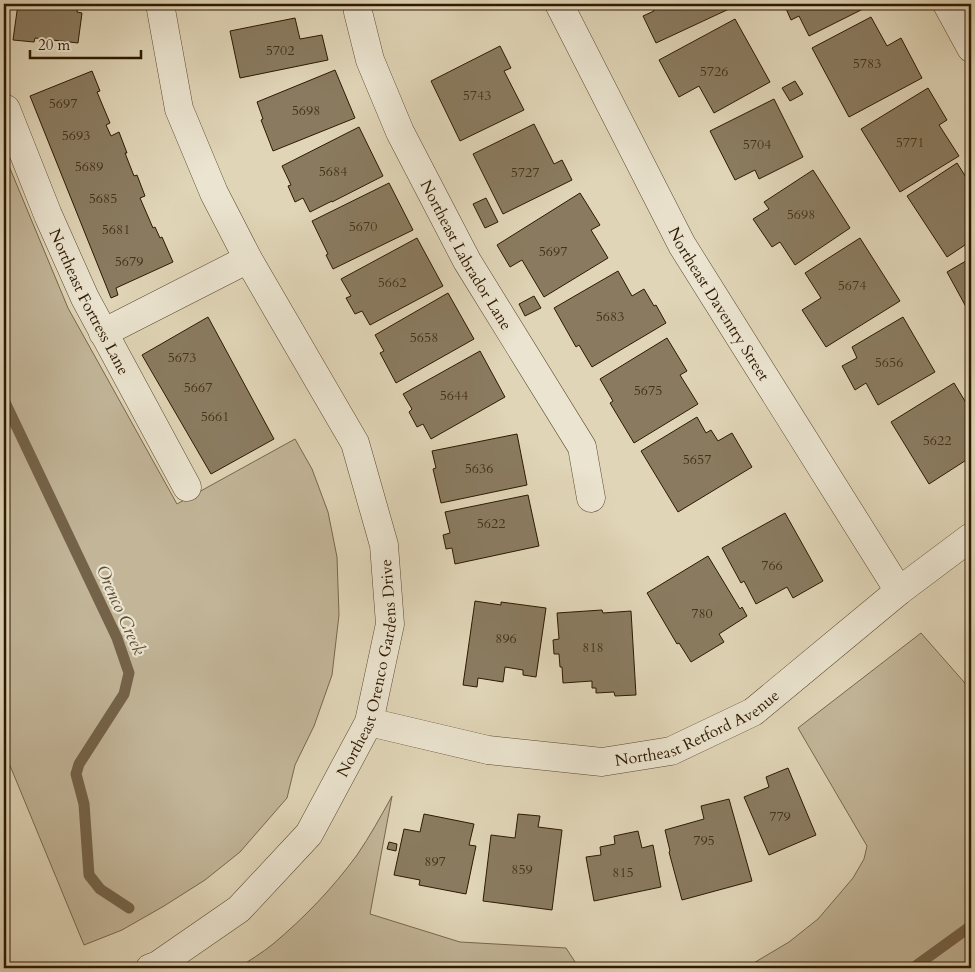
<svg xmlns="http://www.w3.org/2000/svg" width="975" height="972" viewBox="0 0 975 972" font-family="Cardo,serif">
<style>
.green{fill:#c2b598;stroke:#78674c}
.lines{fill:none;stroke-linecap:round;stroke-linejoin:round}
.stream{stroke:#746349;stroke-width:11}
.building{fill:#8a7b60;stroke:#2d1901}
.minor-casing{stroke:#5a482e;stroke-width:29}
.minor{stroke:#ebe4d0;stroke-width:28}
.labels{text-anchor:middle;stroke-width:4.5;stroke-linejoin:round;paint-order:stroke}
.number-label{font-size:14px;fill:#443219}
.street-label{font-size:16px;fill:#2d1901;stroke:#ebe4d0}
.water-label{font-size:18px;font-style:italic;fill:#5c4b31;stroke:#ebe4d0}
</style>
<rect width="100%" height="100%" fill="#e0d5b7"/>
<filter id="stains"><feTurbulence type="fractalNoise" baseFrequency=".004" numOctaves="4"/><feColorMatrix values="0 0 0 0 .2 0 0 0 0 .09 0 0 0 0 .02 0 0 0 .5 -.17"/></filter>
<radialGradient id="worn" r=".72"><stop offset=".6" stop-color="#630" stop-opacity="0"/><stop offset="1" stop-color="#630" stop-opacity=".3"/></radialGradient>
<g class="green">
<path d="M4 154 68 308 177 504 295 439 312 469 328 512 337 557 339 615 332 675 314 726 295 765 287 798 240 852 205 880 164 906 122 930 84 945 4 751Z"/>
<path d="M921 633 971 690V968H738L752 964 789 942 818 919 853 878 864 859 867 846 798 728Z"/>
<path d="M392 796 370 914 460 942 566 948 579 968H238C250 960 262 953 273 944 304 918 333 888 357 855 370 836 381 816 392 796Z"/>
</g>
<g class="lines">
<g class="stream">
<path d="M4 400 117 638 129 673 124 694 79 764 76 774 84 804 89 875 100 889 129 908"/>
<path d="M913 968 971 926"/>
</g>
</g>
<g class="building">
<path d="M18 4H78L77 12 82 13 78 43 35 38 34 42 13 40Z"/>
<path d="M651 4H726L729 9 656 43 643 16 654 11Z"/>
<path d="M784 4H863L865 8 809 36 799 16 791 20Z"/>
<path d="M871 17 887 46 901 38 922 78 849 117 812 48Z"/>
<path d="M295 18 300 39 322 35 328 60 240 78 230 31Z"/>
<path d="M735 19 770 82 714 113 699 86 679 97 659 60Z"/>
<path d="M500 46 511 68 504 71 524 110 460 141 431 81Z"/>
<path d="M335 70 355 118 273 151 261 120 263 119 257 102Z"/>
<path d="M92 71 100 91 97 92 110 123 106 125 111 136 119 132 127 153H125L134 176 137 175 145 196 140 198 153 228 155 227 160 238 162 237 173 262 116 288 118 295 111 298 30 96Z"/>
<path d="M795 81 803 94 790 101 782 88Z"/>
<path d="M928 88 947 120 939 125 959 156 900 192 861 129Z"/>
<path d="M774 99 803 157 759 179 755 170 735 180 710 131Z"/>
<path d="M534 124 554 164 562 160 572 180 503 214 473 154Z"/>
<path d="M359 127 383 176 332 202V201L310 212 303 198 295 202 288 186 291 185 282 166Z"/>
<path d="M957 163 971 185V241L947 257 907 196Z"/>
<path d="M813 170 850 228 795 265 780 242 772 247 753 219 769 209 764 202Z"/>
<path d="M389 183 413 230 333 269 326 255 328 254 312 221Z"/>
<path d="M580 193 600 225 591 230 608 258 544 297 522 260 510 267 497 245Z"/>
<path d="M486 198 498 222 485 228 473 204Z"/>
<path d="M417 238 443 286 370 325 362 311 355 314 346 298 351 296 341 279Z"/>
<path d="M860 238 900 301 826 347 802 310 821 298 805 273Z"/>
<path d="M971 258V316L947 272Z"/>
<path d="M618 271 632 296 644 289 654 306 656 305 666 323 592 367 579 345 576 347 554 308Z"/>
<path d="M448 293 474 339 396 383 380 353 384 351 375 335Z"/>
<path d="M534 296 541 308 525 316 519 304Z"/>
<path d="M208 317 274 439 211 474 142 355Z"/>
<path d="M903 317 935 372 878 405 866 383 855 390 842 366 857 358 852 347Z"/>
<path d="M667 338 687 371 680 375 698 404 634 443 610 403 613 401 600 379Z"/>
<path d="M480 351 505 397 431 439 423 424 417 427 409 412 412 409 403 394Z"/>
<path d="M954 383 971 411V457L929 484 891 422Z"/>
<path d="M697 417 706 433 711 430 718 441 732 433 752 467 678 512 641 451Z"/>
<path d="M517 434 527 485 441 503 433 469 436 468 432 451Z"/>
<path d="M528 495 539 546 455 564 452 548 446 549 443 535 450 533 445 512Z"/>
<path d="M785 513 823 581 793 598 787 587 756 604 744 581 741 583 722 548Z"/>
<path d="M708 556 740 609 742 607 747 616 719 634 724 642 691 662 679 643 677 644 647 593Z"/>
<path d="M475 601 501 605V602L546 608 536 677 523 675V670L505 667 503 682 478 678 477 687 463 685Z"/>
<path d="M602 610 603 613 631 611 636 695 615 696 614 692 596 693V688H592V681L563 683 562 667H560L559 654H554L553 640 559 639 557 613Z"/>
<path d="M788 768 816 835 769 855 744 797 769 787 766 777Z"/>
<path d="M729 799 752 881 682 900 669 852 670 851 665 830 704 819 701 806Z"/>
<path d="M424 814 474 824 469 845 476 846 466 894 419 885 420 880 394 875 404 829 420 832Z"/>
<path d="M518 814 540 816 538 827 562 830 552 910 483 901 491 835 515 838Z"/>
<path d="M638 831 642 848 653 845 661 887 594 901 586 857 601 855 600 847 615 844 614 836Z"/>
<path d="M389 842 397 844 396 851 387 849Z"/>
</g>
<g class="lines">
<defs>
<g id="minor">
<path id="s1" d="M357 4 358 12 370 60 400 132 467 261 582 447 591 498"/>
<path id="s2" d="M559 4 682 245 899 591"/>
<path d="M947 4 971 48"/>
<path id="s3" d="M6 109 48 215 85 298 187 487"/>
<path d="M103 333 248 259"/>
<path id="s4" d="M369 722 488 750 602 762 671 751 753 712 899 591 971 537"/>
<path id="s5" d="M150 968 158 965 239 909 309 834 369 722 390 624 384 545 355 443 248 259 214 193 179 109 160 4"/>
</g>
</defs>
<use href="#minor" class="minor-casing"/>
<use href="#minor" class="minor"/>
</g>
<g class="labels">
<g class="number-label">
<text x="280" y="55">5702</text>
<text x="867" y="68">5783</text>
<text x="714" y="76">5726</text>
<text x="477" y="100">5743</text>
<text x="63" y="108">5697</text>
<text x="306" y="115">5698</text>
<text x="76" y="140">5693</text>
<text x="910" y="147">5771</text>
<text x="757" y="149">5704</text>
<text x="89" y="171">5689</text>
<text x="333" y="176">5684</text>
<text x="525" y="177">5727</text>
<text x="103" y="203">5685</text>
<text x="801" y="219">5698</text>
<text x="363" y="231">5670</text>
<text x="116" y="234">5681</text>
<text x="553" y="256">5697</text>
<text x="129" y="266">5679</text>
<text x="392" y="287">5662</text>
<text x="852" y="290">5674</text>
<text x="610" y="321">5683</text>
<text x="424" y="342">5658</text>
<text x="182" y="362">5673</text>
<text x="889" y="367">5656</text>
<text x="198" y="392">5667</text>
<text x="648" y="395">5675</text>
<text x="454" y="400">5644</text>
<text x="215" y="421">5661</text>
<text x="937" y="445">5622</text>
<text x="697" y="464">5657</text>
<text x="479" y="473">5636</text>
<text x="491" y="528">5622</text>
<text x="772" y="570">766</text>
<text x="702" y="618">780</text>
<text x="506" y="643">896</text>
<text x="593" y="652">818</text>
<text x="780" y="821">779</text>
<text x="704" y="845">795</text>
<text x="435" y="866">897</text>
<text x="522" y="874">859</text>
<text x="623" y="877">815</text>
</g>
<g class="street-label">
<text dy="6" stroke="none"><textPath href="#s1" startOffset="275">Northeast Labrador Lane</textPath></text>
<text dy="6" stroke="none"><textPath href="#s3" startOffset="210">Northeast Fortress Lane</textPath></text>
<text dy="6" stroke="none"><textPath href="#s2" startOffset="340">Northeast Daventry Street</textPath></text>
<text dy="6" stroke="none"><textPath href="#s5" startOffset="389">Northeast Orenco Gardens Drive</textPath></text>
<text dy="6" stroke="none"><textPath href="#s4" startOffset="339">Northeast Retford Avenue</textPath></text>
</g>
<g class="water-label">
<text transform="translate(121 610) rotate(66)" y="6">Orenco Creek</text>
</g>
</g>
<rect width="975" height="972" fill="none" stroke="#e0d5b7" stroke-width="20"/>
<rect x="5" y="5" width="965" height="962" fill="none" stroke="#2d1901" stroke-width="2.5"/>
<rect x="10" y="10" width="955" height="952" fill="none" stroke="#2d1901"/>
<path d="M30 50v8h111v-8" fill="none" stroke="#2d1901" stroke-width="2.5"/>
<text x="38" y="50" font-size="15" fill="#2d1901" stroke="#ebe4d0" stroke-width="4" paint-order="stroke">20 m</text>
<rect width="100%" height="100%" filter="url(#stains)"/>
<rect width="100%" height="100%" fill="url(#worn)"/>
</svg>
